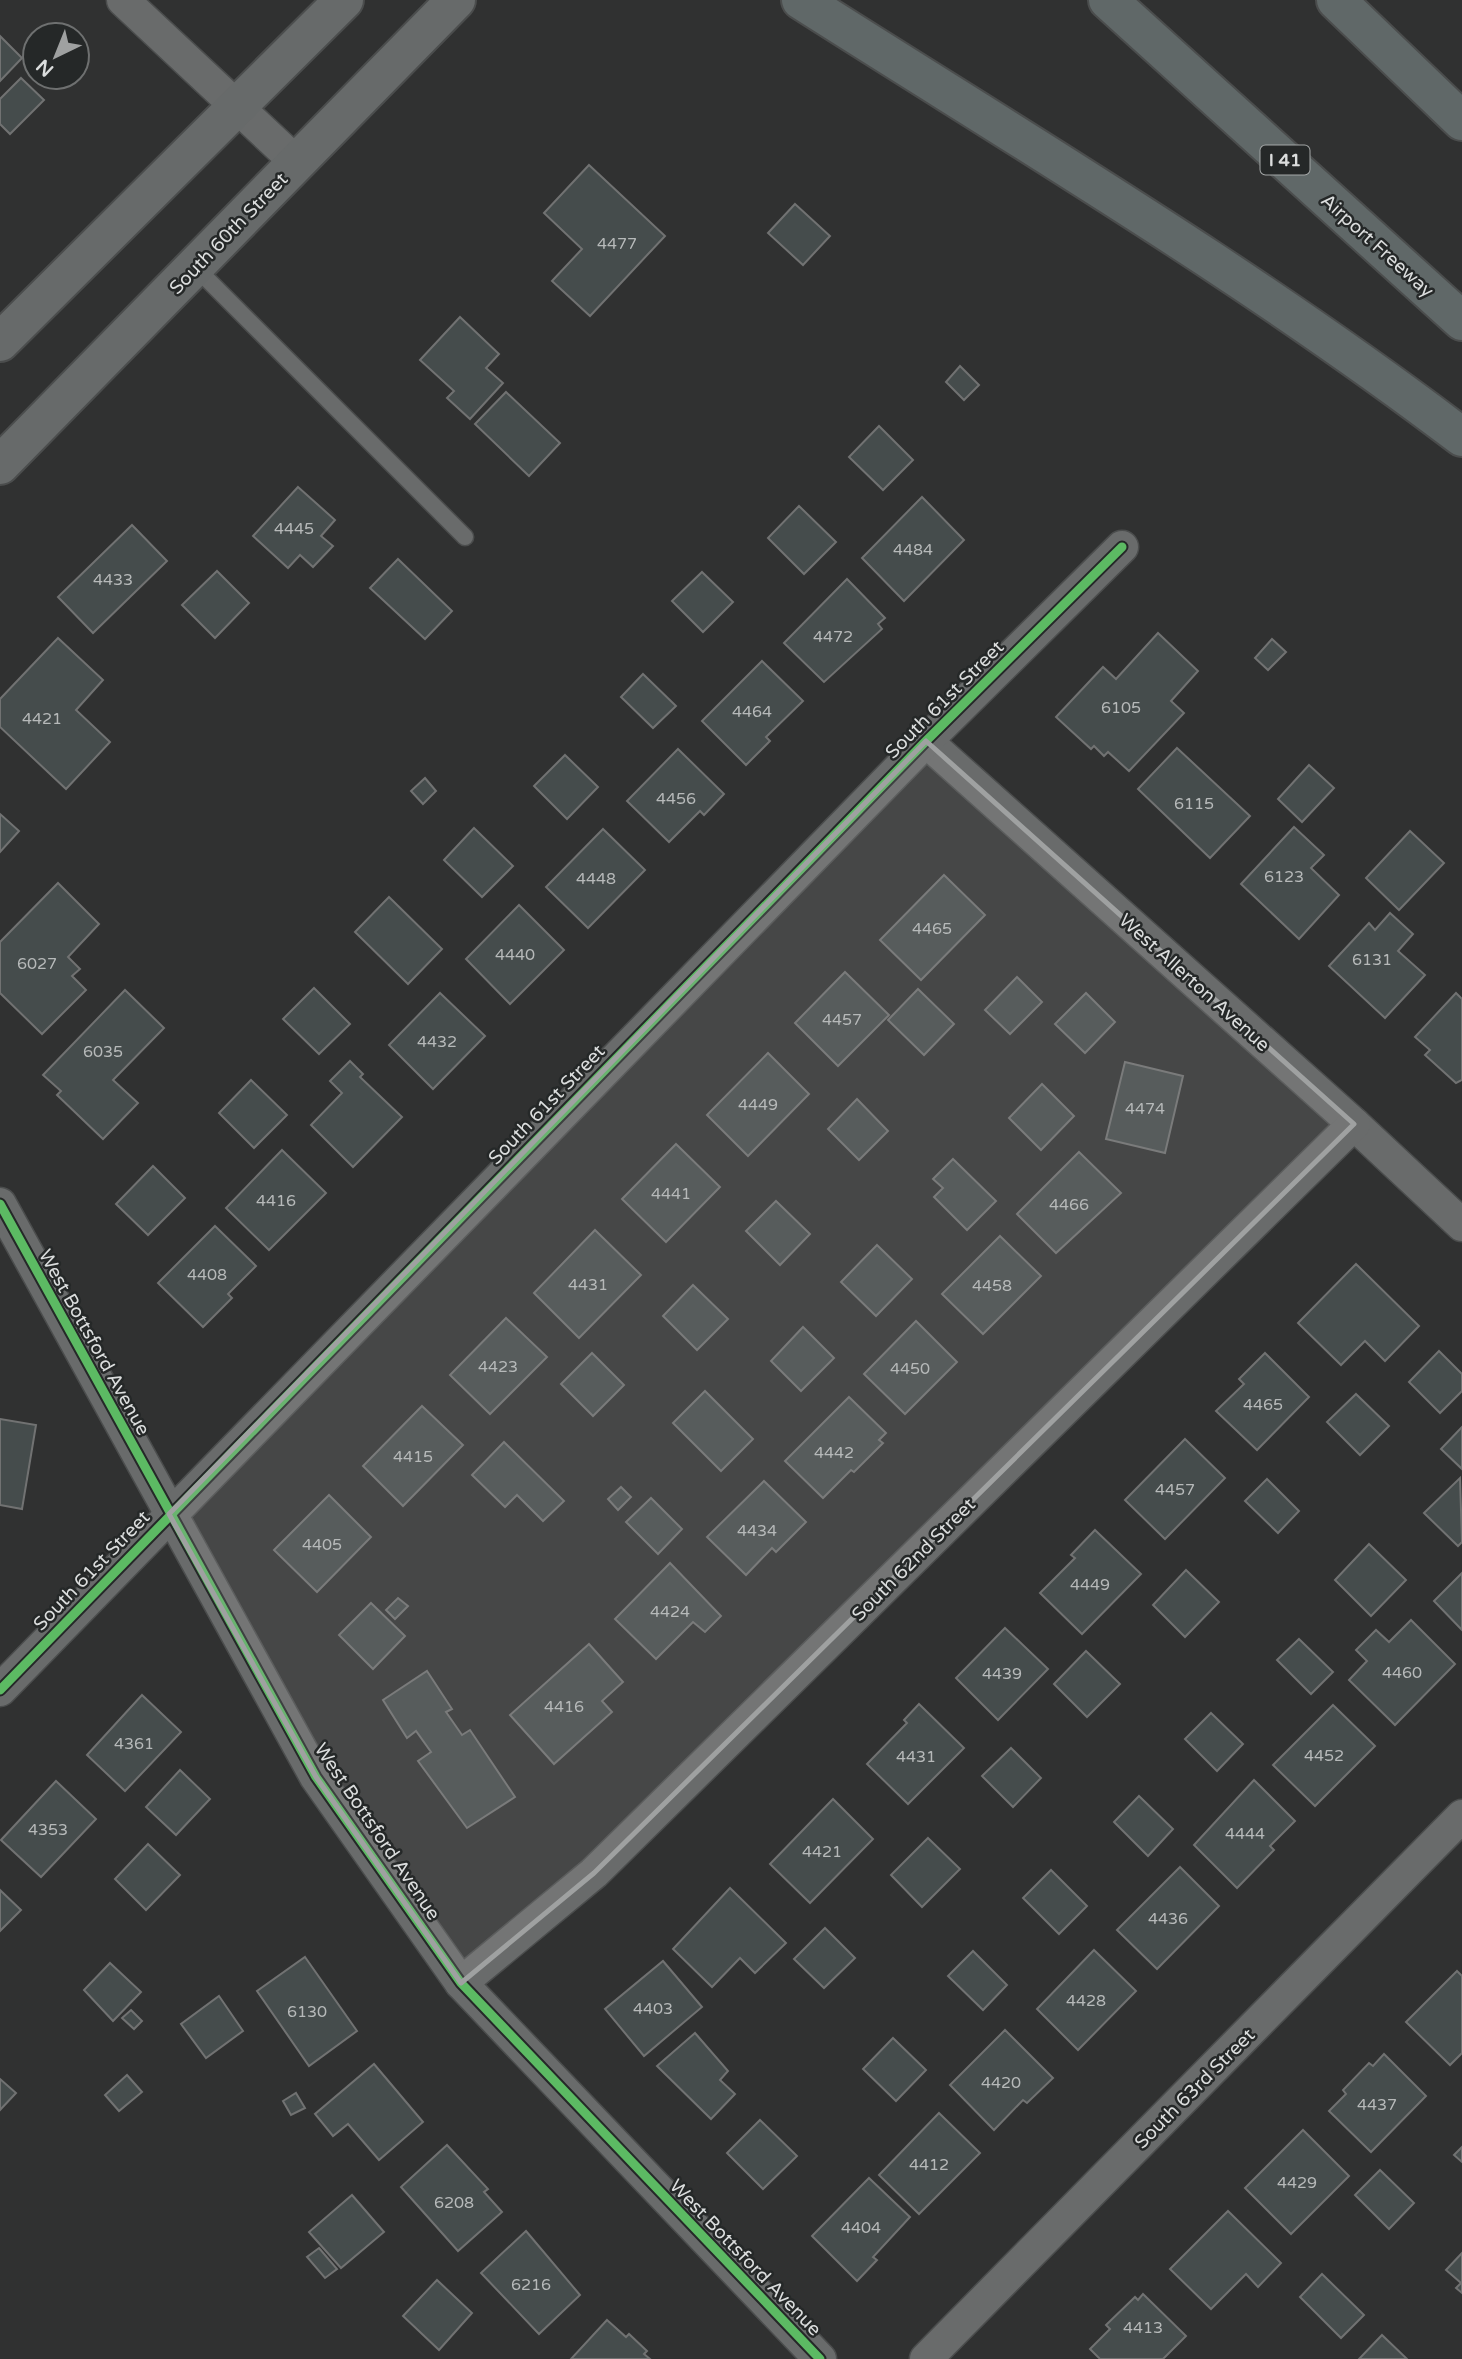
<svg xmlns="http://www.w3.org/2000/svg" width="1462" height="2359" viewBox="0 0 1462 2359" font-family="'Varela Round',sans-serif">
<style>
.building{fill:#454c4c;stroke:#717272;stroke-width:2}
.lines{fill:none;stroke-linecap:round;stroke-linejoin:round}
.lane-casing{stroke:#4b4d4d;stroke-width:19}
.street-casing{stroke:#4b4d4d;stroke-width:35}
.secondary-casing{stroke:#4b4d4d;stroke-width:42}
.highway-casing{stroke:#4b4d4d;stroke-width:42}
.lane{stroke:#696b6b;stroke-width:16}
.street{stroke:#696b6b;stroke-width:32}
.secondary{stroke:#676a6a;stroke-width:38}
.highway{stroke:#606868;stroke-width:38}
.cycleway-casing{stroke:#252828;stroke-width:13}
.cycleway{stroke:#5cba63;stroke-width:9}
.marked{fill:#9fa1a1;fill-opacity:0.2;stroke:#9fa1a1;stroke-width:5;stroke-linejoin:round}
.labels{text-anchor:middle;stroke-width:5;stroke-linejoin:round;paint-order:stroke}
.number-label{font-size:16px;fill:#b6b9b9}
.shield{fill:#252828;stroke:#a4a7a7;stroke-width:2}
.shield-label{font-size:18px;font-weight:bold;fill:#dbdddd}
.street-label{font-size:19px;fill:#dbdddd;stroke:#252828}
</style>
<rect width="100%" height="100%" fill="#303131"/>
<g class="building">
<path d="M0 36 22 58 0 81Z"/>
<path d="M21 78 44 100 10 134 0 124V99Z"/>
<path d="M589 165 665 236 590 316 552 281 582 249 544 213Z"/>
<path d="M795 204 830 236 803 265 768 233Z"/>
<path d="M460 317 499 354 486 368 503 383 470 419 447 398 454 391 420 360Z"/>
<path d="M960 366 979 385 964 400 946 382Z"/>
<path d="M506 392 560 443 529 476 475 424Z"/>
<path d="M879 426 913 460 883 490 849 457Z"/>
<path d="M298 487 335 520 321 536 333 546 313 567 300 555 288 568 253 536Z"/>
<path d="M922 497 964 540 904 601 862 558Z"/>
<path d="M799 506 836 542 804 574 768 538Z"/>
<path d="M132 525 167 561 93 633 58 597Z"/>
<path d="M398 559 452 611 425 639 370 588Z"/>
<path d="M217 571 249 603 215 638 182 605Z"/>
<path d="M702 572 733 602 703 632 672 601Z"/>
<path d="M847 579 885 618 878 624 882 629 824 682 784 643Z"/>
<path d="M1158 633 1198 671 1171 701 1184 713 1129 771 1108 752 1104 756 1094 746 1091 749 1056 717 1103 667 1116 679Z"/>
<path d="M58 638 103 680 76 710 110 742 66 789 0 727V699Z"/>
<path d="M1272 639 1286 652 1268 670 1255 658Z"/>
<path d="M762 661 803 701 766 737 770 741 746 765 702 721Z"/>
<path d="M643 674 676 706 653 728 621 697Z"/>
<path d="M1177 748 1250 816 1210 858 1138 789Z"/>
<path d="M678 749 724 794 704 815 700 811 669 842 627 801Z"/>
<path d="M565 755 598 787 567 819 534 786Z"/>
<path d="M1309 765 1334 788 1302 822 1278 799Z"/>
<path d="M425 778 436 791 423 804 411 791Z"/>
<path d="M0 814 19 831 0 852Z"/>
<path d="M1294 827 1324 855 1311 868 1339 895 1299 939 1241 884Z"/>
<path d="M474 828 513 866 482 897 444 860Z"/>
<path d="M603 829 645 870 588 928 546 887Z"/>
<path d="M1410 831 1444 863 1399 910 1366 878Z"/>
<path d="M944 875 985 915 921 980 880 940Z"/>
<path d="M58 883 99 924 68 957 80 969 72 976 86 990 42 1034 0 993V942Z"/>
<path d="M389 897 442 949 408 984 355 932Z"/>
<path d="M519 905 564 950 510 1004 466 959Z"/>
<path d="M1390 913 1413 934 1398 951 1425 975 1385 1018 1329 966 1369 923 1375 930Z"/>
<path d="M845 972 889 1015 838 1066 795 1023Z"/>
<path d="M1017 977 1042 1002 1010 1034 985 1010Z"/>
<path d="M314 988 350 1024 319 1054 283 1019Z"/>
<path d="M918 989 954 1024 924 1055 888 1020Z"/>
<path d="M125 990 164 1028 113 1080 138 1103 103 1139 57 1095 61 1091 43 1075Z"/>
<path d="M440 993 485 1036 433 1089 389 1045Z"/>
<path d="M1086 993 1115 1022 1085 1053 1055 1024Z"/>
<path d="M1456 993 1462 999V1080L1456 1083 1425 1055 1430 1050 1415 1037Z"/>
<path d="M768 1053 809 1094 748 1156 707 1115Z"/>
<path d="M350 1061 363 1074 360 1077 402 1117 353 1167 311 1125 342 1093 330 1081Z"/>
<path d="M1125 1062 1183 1076 1165 1153 1106 1139Z"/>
<path d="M251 1080 287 1115 254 1148 219 1113Z"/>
<path d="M1042 1084 1074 1116 1041 1150 1009 1118Z"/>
<path d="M857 1099 888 1131 859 1160 828 1129Z"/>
<path d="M676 1144 720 1187 666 1242 622 1199Z"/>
<path d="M282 1150 326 1193 269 1250 226 1208Z"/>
<path d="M1079 1152 1121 1193 1056 1253 1017 1214Z"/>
<path d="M953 1159 996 1201 967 1230 934 1197 943 1188 933 1179Z"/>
<path d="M153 1166 185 1198 148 1235 116 1204Z"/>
<path d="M776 1201 810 1234 780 1265 746 1231Z"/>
<path d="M215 1226 256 1266 228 1294 232 1298 203 1327 158 1283Z"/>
<path d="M595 1230 641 1275 579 1338 534 1293Z"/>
<path d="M1000 1236 1041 1276 983 1334 942 1294Z"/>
<path d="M877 1245 912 1279 876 1316 841 1282Z"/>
<path d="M1356 1264 1419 1326 1385 1361 1365 1341 1341 1365 1298 1323Z"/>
<path d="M693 1285 728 1319 697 1350 663 1316Z"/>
<path d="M506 1318 547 1357 490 1414 450 1375Z"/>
<path d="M916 1321 957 1362 905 1414 864 1374Z"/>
<path d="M803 1327 834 1358 801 1391 771 1361Z"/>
<path d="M1439 1351 1462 1374V1391L1440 1413 1409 1382Z"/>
<path d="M592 1353 624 1385 593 1416 561 1384Z"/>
<path d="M1265 1353 1309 1397 1257 1450 1216 1411 1244 1384 1239 1379Z"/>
<path d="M705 1391 753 1439 721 1471 673 1423Z"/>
<path d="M1356 1394 1389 1426 1360 1455 1327 1422Z"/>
<path d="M849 1397 886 1433 879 1440 883 1443 854 1472 851 1470 823 1498 785 1461Z"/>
<path d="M422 1406 463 1445 403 1506 363 1466Z"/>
<path d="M0 1419 36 1425 22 1509 0 1505Z"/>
<path d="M1462 1427V1469L1441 1449Z"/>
<path d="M1185 1439 1225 1478 1165 1539 1125 1500Z"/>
<path d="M504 1442 564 1501 543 1521 517 1495 505 1507 472 1475Z"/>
<path d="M1460 1478 1462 1542 1458 1546 1424 1513Z"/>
<path d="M1267 1479 1299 1511 1278 1533 1245 1501Z"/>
<path d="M764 1481 806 1522 776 1552 772 1548 746 1575 707 1537Z"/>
<path d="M621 1487 631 1497 618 1510 608 1499Z"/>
<path d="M329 1495 371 1537 317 1592 274 1550Z"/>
<path d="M651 1498 682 1529 658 1554 626 1522Z"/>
<path d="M1095 1530 1141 1574 1082 1634 1040 1593 1075 1558 1071 1555Z"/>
<path d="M1369 1544 1406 1580 1371 1616 1335 1580Z"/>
<path d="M670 1563 721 1616 705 1632 693 1622 656 1659 615 1619Z"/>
<path d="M1186 1570 1219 1602 1185 1637 1153 1605Z"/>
<path d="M1462 1573V1630L1434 1601Z"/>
<path d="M398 1598 408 1606 395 1619 386 1610Z"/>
<path d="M371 1603 405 1636 373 1669 339 1635Z"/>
<path d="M1411 1620 1455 1664 1395 1725 1349 1680 1367 1661 1356 1650 1376 1630 1389 1642Z"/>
<path d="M1005 1628 1048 1669 998 1720 956 1678Z"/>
<path d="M1299 1639 1333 1672 1311 1694 1277 1660Z"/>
<path d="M589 1644 623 1682 602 1701 612 1712 554 1764 510 1715Z"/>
<path d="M1086 1651 1120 1684 1087 1717 1054 1684Z"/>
<path d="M427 1671 452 1709 446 1712 462 1735 470 1730 515 1797 467 1828 418 1761 431 1752 416 1731 407 1738 383 1700Z"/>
<path d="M142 1695 181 1732 125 1791 87 1755Z"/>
<path d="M919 1704 964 1748 908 1804 867 1764 907 1723 904 1720Z"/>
<path d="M1333 1705 1375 1746 1315 1806 1273 1765Z"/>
<path d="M1211 1713 1243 1744 1217 1771 1185 1739Z"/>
<path d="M1011 1748 1041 1778 1013 1807 982 1776Z"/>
<path d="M180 1770 210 1799 176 1835 146 1807Z"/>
<path d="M1254 1780 1295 1821 1270 1846 1274 1850 1237 1888 1194 1845Z"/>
<path d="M56 1781 96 1819 41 1877 1 1840Z"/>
<path d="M1139 1796 1173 1829 1148 1856 1114 1822Z"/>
<path d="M833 1799 873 1839 810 1903 770 1864Z"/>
<path d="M928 1838 960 1869 922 1907 891 1875Z"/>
<path d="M148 1844 180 1875 146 1910 115 1879Z"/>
<path d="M1180 1867 1219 1906 1157 1969 1117 1930Z"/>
<path d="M1051 1870 1087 1906 1059 1934 1023 1898Z"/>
<path d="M730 1888 786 1943 755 1973 740 1958 712 1987 673 1949Z"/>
<path d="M0 1890 21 1910 0 1931Z"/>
<path d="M825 1928 855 1958 824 1988 794 1959Z"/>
<path d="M1094 1950 1136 1991 1078 2050 1037 2009Z"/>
<path d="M973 1951 1007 1985 983 2010 948 1976Z"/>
<path d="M305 1957 357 2031 309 2066 257 1991Z"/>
<path d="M663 1961 702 2007 644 2056 605 2009Z"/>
<path d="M110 1963 141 1992 113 2021 84 1990Z"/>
<path d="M1457 1971 1462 1976V2053L1450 2065 1406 2022Z"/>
<path d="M219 1996 243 2031 206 2058 181 2024Z"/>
<path d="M131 2010 142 2021 134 2029 122 2018Z"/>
<path d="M1005 2030 1053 2078 1027 2103 1023 2100 994 2130 950 2085Z"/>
<path d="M695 2033 728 2071 720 2080 735 2094 711 2119 657 2066Z"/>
<path d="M893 2038 926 2070 896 2101 863 2069Z"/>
<path d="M1384 2054 1426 2096 1371 2152 1329 2111 1346 2094 1343 2090 1369 2063 1373 2066Z"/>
<path d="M374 2064 423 2122 379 2160 348 2124 333 2136 315 2114Z"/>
<path d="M127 2075 142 2092 119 2111 105 2095Z"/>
<path d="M0 2079 16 2093 0 2110Z"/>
<path d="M296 2093 305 2108 291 2115 283 2101Z"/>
<path d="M939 2113 980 2153 919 2214 879 2175Z"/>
<path d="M760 2120 797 2156 763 2189 727 2153Z"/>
<path d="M1303 2130 1349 2176 1291 2234 1245 2188Z"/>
<path d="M447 2145 488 2189 484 2192 502 2212 458 2251 401 2187Z"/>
<path d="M1462 2147V2162L1454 2155Z"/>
<path d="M1380 2170 1414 2203 1389 2229 1355 2195Z"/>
<path d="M869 2178 910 2217 873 2257 877 2260 857 2281 812 2236Z"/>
<path d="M352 2195 384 2232 341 2268 309 2232Z"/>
<path d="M1228 2211 1281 2263 1258 2287 1246 2274 1211 2309 1170 2269Z"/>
<path d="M526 2231 580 2295 539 2334 481 2273Z"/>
<path d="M319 2248 337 2269 325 2278 307 2257Z"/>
<path d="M1462 2253V2293L1456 2288 1461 2283 1446 2270Z"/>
<path d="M1322 2274 1364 2315 1341 2338 1300 2297Z"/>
<path d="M437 2280 472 2313 439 2350 403 2316Z"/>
<path d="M1143 2294 1186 2336 1163 2359H1100L1090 2349 1110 2329 1106 2325 1135 2297 1138 2300Z"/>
<path d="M607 2320 626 2337 629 2334 647 2351 644 2354 650 2359H571Z"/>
<path d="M1382 2335 1407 2359H1359Z"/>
</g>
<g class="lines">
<defs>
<path id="lane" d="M195 267 465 537"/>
<g id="street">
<path d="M123 0 297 163"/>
<path d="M926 741 1354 1124 1462 1225"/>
<path d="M0 1204 316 1777 461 1983 820 2359"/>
<path d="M0 1690 926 741 1122 547"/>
<path d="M461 1983 594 1873 1354 1124"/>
<path d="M926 2359 1462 1816"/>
</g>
<g id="secondary">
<path d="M0 342 344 0"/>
<path d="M0 465 456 0"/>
</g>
<g id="highway">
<path d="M801 0C1024 142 1252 277 1462 437"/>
<path d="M1108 0 1462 321"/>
<path d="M1336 0 1462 121"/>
</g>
</defs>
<use href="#lane" class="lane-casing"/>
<use href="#street" class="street-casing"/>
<use href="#secondary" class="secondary-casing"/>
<use href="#highway" class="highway-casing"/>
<use href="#lane" class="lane"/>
<use href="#street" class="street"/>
<use href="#secondary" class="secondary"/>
<use href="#highway" class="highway"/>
<defs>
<g id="cycleway">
<path d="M0 1204 316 1777 461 1983 820 2359"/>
<path d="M0 1690 926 741 1122 547"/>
</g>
</defs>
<use href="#cycleway" class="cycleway-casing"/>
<use href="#cycleway" class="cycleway"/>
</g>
<path class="marked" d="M926 741 1354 1124 594 1873 461 1983 316 1777 169 1514Z"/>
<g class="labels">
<g class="number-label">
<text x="617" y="249">4477</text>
<text x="294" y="534">4445</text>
<text x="913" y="555">4484</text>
<text x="113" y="585">4433</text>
<text x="833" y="642">4472</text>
<text x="1121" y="713">6105</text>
<text x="752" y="717">4464</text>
<text x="42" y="724">4421</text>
<text x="676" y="804">4456</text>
<text x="1194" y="809">6115</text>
<text x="1284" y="882">6123</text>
<text x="596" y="884">4448</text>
<text x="932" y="934">4465</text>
<text x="515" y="960">4440</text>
<text x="1372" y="965">6131</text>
<text x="37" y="969">6027</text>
<text x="842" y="1025">4457</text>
<text x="437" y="1047">4432</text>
<text x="103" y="1057">6035</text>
<text x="758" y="1110">4449</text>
<text x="1145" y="1114">4474</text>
<text x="671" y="1199">4441</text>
<text x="276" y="1206">4416</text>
<text x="1069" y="1210">4466</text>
<text x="207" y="1280">4408</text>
<text x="588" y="1290">4431</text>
<text x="992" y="1291">4458</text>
<text x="498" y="1372">4423</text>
<text x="910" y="1374">4450</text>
<text x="1263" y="1410">4465</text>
<text x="834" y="1458">4442</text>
<text x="413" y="1462">4415</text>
<text x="1175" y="1495">4457</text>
<text x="757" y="1536">4434</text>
<text x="322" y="1550">4405</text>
<text x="1090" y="1590">4449</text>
<text x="670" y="1617">4424</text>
<text x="1402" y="1678">4460</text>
<text x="1002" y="1679">4439</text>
<text x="564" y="1712">4416</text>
<text x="134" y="1749">4361</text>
<text x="1324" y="1761">4452</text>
<text x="916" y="1762">4431</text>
<text x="48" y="1835">4353</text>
<text x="1245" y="1839">4444</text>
<text x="822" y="1857">4421</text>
<text x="1168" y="1924">4436</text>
<text x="1086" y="2006">4428</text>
<text x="653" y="2014">4403</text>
<text x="307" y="2017">6130</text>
<text x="1001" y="2088">4420</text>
<text x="1377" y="2110">4437</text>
<text x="929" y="2170">4412</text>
<text x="1297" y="2188">4429</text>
<text x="454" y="2208">6208</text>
<text x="861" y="2233">4404</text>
<text x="531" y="2290">6216</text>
<text x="1143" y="2333">4413</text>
</g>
<rect class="shield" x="1260.5" y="145.5" width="49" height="29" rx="5"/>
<g class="shield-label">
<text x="1285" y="166">I 41</text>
</g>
<g class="street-label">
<text transform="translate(228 233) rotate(-46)" y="7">South 60th Street</text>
<text transform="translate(1378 245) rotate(42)" y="7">Airport Freeway</text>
<text transform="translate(944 699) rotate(-45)" y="7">South 61st Street</text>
<text transform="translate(1195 982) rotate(42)" y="7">West Allerton Avenue</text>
<text transform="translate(546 1104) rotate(-46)" y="7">South 61st Street</text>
<text transform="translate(95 1342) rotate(61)" y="7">West Bottsford Avenue</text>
<text transform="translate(913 1559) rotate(-45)" y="7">South 62nd Street</text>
<text transform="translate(91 1570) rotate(-46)" y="7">South 61st Street</text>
<text transform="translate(378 1831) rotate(56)" y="7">West Bottsford Avenue</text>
<text transform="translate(1194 2088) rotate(-45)" y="7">South 63rd Street</text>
<text transform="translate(746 2257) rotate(46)" y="7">West Bottsford Avenue</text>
</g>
</g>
<g transform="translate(56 56) rotate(223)"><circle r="33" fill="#252828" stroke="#6e7070" stroke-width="2"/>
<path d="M0-5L12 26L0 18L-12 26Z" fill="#9fa1a1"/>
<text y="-10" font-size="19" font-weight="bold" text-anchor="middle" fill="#dbdddd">N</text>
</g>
</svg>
